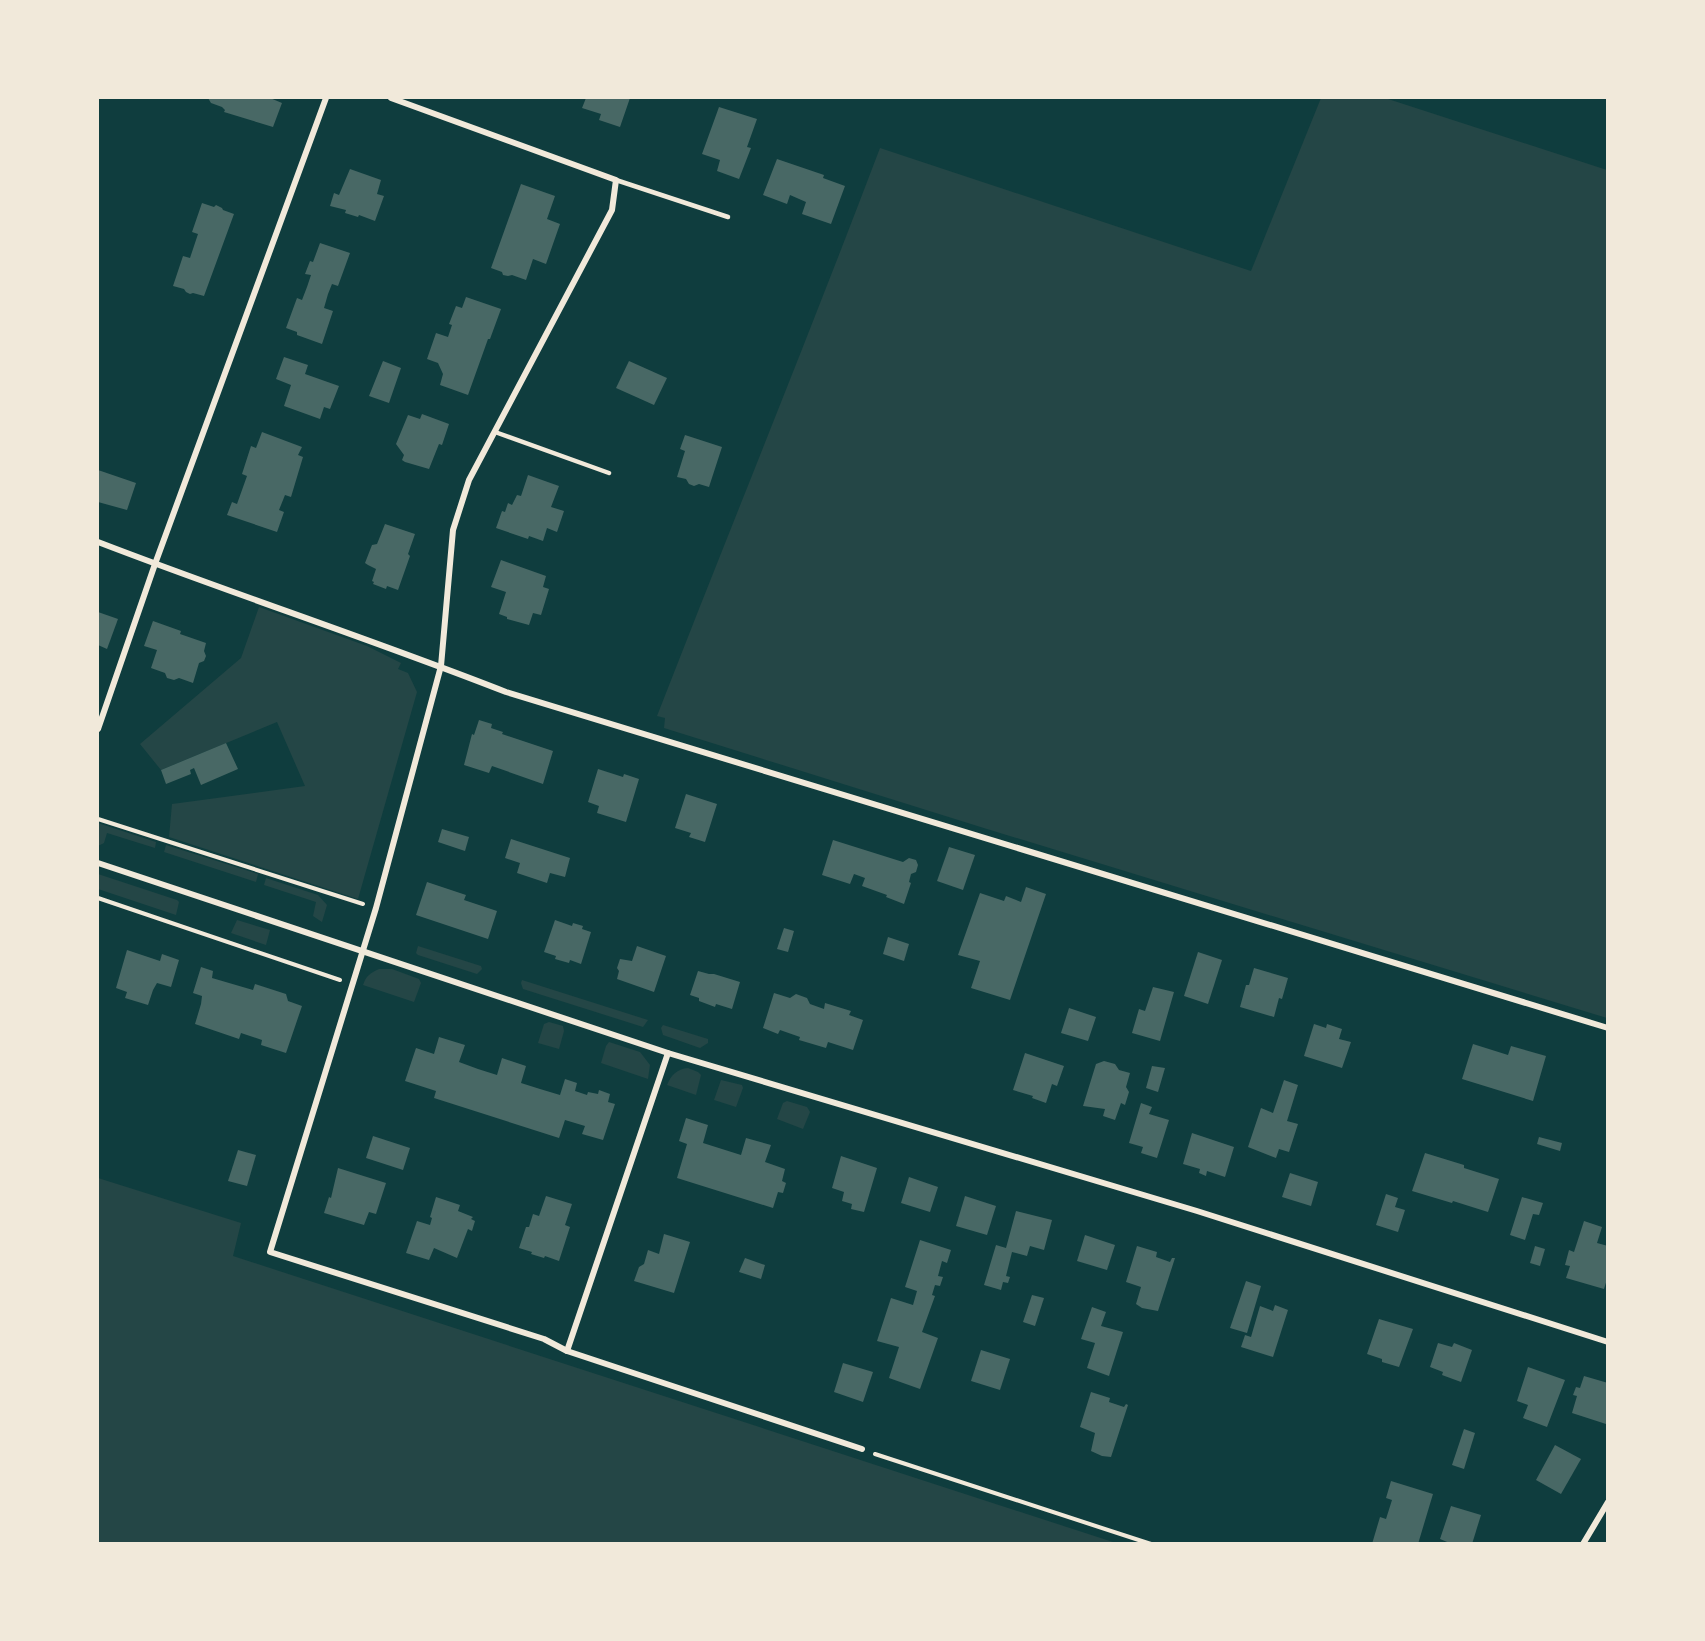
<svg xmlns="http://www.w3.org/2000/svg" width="1705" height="1641" viewBox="0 0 1705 1641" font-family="'PT Sans Narrow',sans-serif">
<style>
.green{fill:#244646}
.building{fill:#486865}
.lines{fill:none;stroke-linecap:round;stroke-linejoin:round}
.path{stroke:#f1e9da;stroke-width:4}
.service{stroke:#f1e9da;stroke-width:4.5}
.minor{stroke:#f1e9da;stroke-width:6}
</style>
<rect width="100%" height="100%" fill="#0f3d3e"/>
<g class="green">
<path d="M1321 98H1385L1607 170V1018L987 829 664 728 665 718 657 716C731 526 808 338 880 148L1251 271Z"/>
<path d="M259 607 367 646 401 663 398 669 408 673 417 692 358 899 169 837 172 804 305 786 277 722 161 770 140 744 241 658Z"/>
<path d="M98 823 156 842 155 848 107 833 104 843 98 846Z"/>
<path d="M166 845 258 874 256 882 164 852Z"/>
<path d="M98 874 177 900 179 902 176 915 98 889Z"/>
<path d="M266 878 318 895 327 905 322 922 313 916 316 902 264 885Z"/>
<path d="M237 920 270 930 266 945 231 933Z"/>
<path d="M418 946 481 966 482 969 477 974 418 955 416 953Z"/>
<path d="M379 969H392L419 979 421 983 414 1002 363 985C366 976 370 973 379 969Z"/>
<path d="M522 980 648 1020 643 1027 523 989 521 983Z"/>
<path d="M549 1022 563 1026 564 1031 559 1049 538 1043 544 1024Z"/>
<path d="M663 1025 708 1039V1043L700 1048 663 1035 661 1028Z"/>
<path d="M609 1042 640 1052 650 1065 648 1079 601 1063 606 1046Z"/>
<path d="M688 1068 698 1072 701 1075 696 1095 667 1085C671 1075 677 1069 688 1068Z"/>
<path d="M721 1080 742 1085 743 1088 736 1107 714 1100Z"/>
<path d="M787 1101 807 1107 810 1112 803 1129 777 1119 783 1103Z"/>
<path d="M98 1178 241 1223 233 1256 1116 1543H98Z"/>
</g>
<g class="building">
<path d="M208 98H270L282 103 273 127 224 112 225 110 222 107 211 103Z"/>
<path d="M586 98H630L620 127 599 120 601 114 582 108Z"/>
<path d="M719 107 757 119 747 147 751 148 739 179 717 171 720 160 702 154Z"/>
<path d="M777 159 824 175 823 178 845 186 831 224 802 214 806 202 790 195 787 204 763 195Z"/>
<path d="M350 169 381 180 377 194 384 196 375 221 359 215 358 217 345 213 346 210 330 206 334 193 339 195Z"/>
<path d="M521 184 555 196 547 219 560 224 546 264 533 259 526 280 512 275 508 276 503 275 502 272 491 268Z"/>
<path d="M202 203 214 207 216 205 222 208 223 210 234 214 204 296 193 293 190 294 186 292 184 289 173 286 183 256 190 258 198 234 192 232Z"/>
<path d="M320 243 350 253 338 286 332 284 328 294 324 308 333 311 322 344 297 335V332L286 328 297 298 302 300 307 287 311 275 305 274 310 261 313 262Z"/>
<path d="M466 297 501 309 490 339H488L468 395 440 385 443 374 438 363 427 359 436 333 448 337 452 325 449 324 456 306 462 308Z"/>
<path d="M284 357 308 365 305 374 339 386 330 409 324 407 320 419 284 406 291 385 276 379Z"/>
<path d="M383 361 401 368 389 403 369 396Z"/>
<path d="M629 361 667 378 654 405 616 388Z"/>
<path d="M422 414 449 424 442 445 439 444 429 469 405 462 402 460 404 455 396 444 408 415 420 419Z"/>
<path d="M262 432 302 447 298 455 303 457 291 497 285 495 279 510 284 512 277 532 227 515 232 502 237 504 247 476 242 474 251 446 256 448Z"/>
<path d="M685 435 722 447 709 487 699 484 694 486 689 484 686 479 677 477 685 451 680 449Z"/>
<path d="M98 470 136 483 127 510 98 502Z"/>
<path d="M528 475 559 486 551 507 564 511 557 532 547 528 543 541 529 536 528 539 496 528 502 511 505 512 508 503 512 505 517 495 521 496Z"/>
<path d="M385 524 415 534 408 554 410 556 398 590 387 586 386 589 373 584 374 582 372 581 376 569 368 565 365 563 372 545 377 544Z"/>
<path d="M501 560 546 576 543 587 549 589 541 615 533 613 529 625 507 619V617L499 614 506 592 491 587Z"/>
<path d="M98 612 118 619 107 649 98 645Z"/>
<path d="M153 621 181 631 180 634 206 643 204 651 206 656 204 661 199 663 193 683 179 678 174 680 167 678 165 673 151 668 157 650 144 646Z"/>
<path d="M479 720 492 724 491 728 503 732 502 734 553 751 543 784 492 766 489 773 464 765 472 734 474 735Z"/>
<path d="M226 743 238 769 201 785 194 768 190 770 191 774 166 784 161 770Z"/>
<path d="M598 769 623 777 624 774 639 779 626 822 597 813 599 806 588 802Z"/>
<path d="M686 794 717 804 705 842 689 837 691 833 675 828Z"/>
<path d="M442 829 469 837 465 851 438 842Z"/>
<path d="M511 839 570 858 565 877 550 873 547 883 517 873 520 863 505 858Z"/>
<path d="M833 840 903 862 909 858 916 860 918 865 916 872 911 874 909 882 911 883 904 904 886 897 887 895 862 886 865 878 854 874 850 884 822 875Z"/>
<path d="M949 847 975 855 963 890 937 881Z"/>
<path d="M427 882 466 895 464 900 497 911 488 939 416 915Z"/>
<path d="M1026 887 1046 894 1010 1000 971 988 980 961 958 955 980 893 1004 901 1006 896 1021 902Z"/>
<path d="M555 920 572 926 573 923 583 926 582 929 591 932 581 964 570 960 569 963 555 959 556 956 544 952Z"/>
<path d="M784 928 794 931 788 952 777 949Z"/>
<path d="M888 937 909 944 904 961 883 954Z"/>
<path d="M637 946 666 956 654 992 617 979 619 971 617 968 620 959 632 961Z"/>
<path d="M127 950 160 961 162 954 179 960 171 987 157 983 153 990 148 1005 125 998 127 992 116 988Z"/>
<path d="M1198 952 1222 960 1208 1004 1184 996Z"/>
<path d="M201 967 213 971 212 978 253 990 255 984 286 994 288 1001 302 1006 286 1053 261 1045 262 1040 241 1033 239 1039 195 1024 201 1004 202 996 193 993Z"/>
<path d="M1254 968 1288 978 1282 999 1279 998 1274 1017 1240 1007 1246 985H1249Z"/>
<path d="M698 971 709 974H714L740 982 732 1009 716 1004 715 1007 699 1001V998L690 995Z"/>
<path d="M1153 987 1174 992 1160 1041 1132 1033 1139 1009 1145 1011Z"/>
<path d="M774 993 790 998 796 994 807 998 810 1004 824 1009 825 1003 851 1011 849 1015 863 1020 853 1050 828 1042 826 1048 799 1040 800 1037 780 1030 778 1034 763 1028Z"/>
<path d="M1069 1008 1096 1017 1088 1041 1061 1033Z"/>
<path d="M1314 1024 1326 1028 1327 1024 1342 1029 1339 1039 1351 1042 1342 1068 1304 1056Z"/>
<path d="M439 1037 465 1045 459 1062 478 1069 497 1075 502 1058 526 1066 521 1083 540 1089 560 1095 565 1079 577 1083 575 1091 587 1095 588 1092 598 1094 599 1090 610 1094 608 1102 615 1104 603 1140 582 1134 585 1126 565 1120 559 1138 434 1098 436 1091 405 1081 416 1048 434 1054Z"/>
<path d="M1473 1044 1508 1055 1511 1046 1546 1056 1533 1101 1462 1079Z"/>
<path d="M1025 1053 1064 1066 1057 1086 1052 1084 1046 1103 1032 1098 1033 1096 1013 1090Z"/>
<path d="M1104 1061 1115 1064 1119 1070 1130 1073 1126 1087 1129 1092 1125 1105 1121 1103 1115 1120 1103 1116 1105 1109 1083 1106 1096 1064Z"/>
<path d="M1152 1066 1165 1068 1158 1092 1146 1088Z"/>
<path d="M1284 1080 1298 1085 1287 1121 1298 1124 1289 1152 1279 1149 1276 1158 1248 1147 1261 1108 1273 1113Z"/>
<path d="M1141 1103 1152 1107 1149 1114 1169 1120 1157 1158 1141 1153 1143 1147 1129 1143Z"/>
<path d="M686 1118 708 1125 703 1143 741 1155 746 1138 771 1145 765 1162 785 1169 782 1181 786 1183 783 1193 778 1192 773 1208 677 1178 687 1144 679 1141Z"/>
<path d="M1192 1133 1234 1147 1225 1177 1207 1171 1206 1176 1199 1173 1200 1169 1183 1164Z"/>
<path d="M373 1136 410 1148 403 1170 366 1158Z"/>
<path d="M1539 1137 1562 1143 1560 1151 1537 1144Z"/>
<path d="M238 1150 256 1155 247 1186 228 1181Z"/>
<path d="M1425 1153 1464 1165V1168L1499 1179 1488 1212 1453 1201 1452 1203 1412 1191Z"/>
<path d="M841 1156 877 1168 864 1212 851 1209 852 1204 842 1201 844 1192 832 1188Z"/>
<path d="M338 1168 386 1183 376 1214 369 1212 364 1225 324 1213 329 1197 331 1198Z"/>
<path d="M1290 1173 1318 1182 1311 1206 1282 1197Z"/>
<path d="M909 1177 938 1187 930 1212 901 1203Z"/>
<path d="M1386 1194 1398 1198 1395 1207 1405 1210 1398 1232 1376 1225Z"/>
<path d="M546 1196 572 1204 565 1225 570 1227 559 1261 545 1256 544 1258 531 1254 532 1252 519 1248 526 1227H529L533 1214 539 1216Z"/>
<path d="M965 1196 996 1206 987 1235 956 1226Z"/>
<path d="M436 1197 460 1205 458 1211 473 1217 471 1219 475 1221 472 1231 468 1229 457 1258 434 1248 429 1260 406 1253 417 1221 430 1225 432 1218 430 1217Z"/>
<path d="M1522 1197 1543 1203 1539 1215 1533 1214 1525 1240 1510 1235Z"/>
<path d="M1016 1211 1052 1220 1044 1250 1030 1246 1027 1256 1012 1252 1006 1276 1010 1277 1008 1283 1003 1282 1001 1290 984 1285 996 1245 1006 1248Z"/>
<path d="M1584 1221 1602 1227 1597 1243 1608 1246V1276L1604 1289 1566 1278 1570 1266 1565 1265 1569 1250 1574 1252Z"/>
<path d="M664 1234 690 1242 674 1293 634 1281 639 1267 644 1264 648 1250 659 1254Z"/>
<path d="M1085 1235 1115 1245 1107 1270 1077 1261Z"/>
<path d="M920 1240 951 1250 947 1263 942 1261 938 1276 943 1277 940 1286 935 1285 932 1295 935 1296 922 1332 938 1338 920 1389 889 1378 899 1347 877 1341 891 1298 913 1305 917 1291 905 1287Z"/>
<path d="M1137 1246 1157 1252 1156 1257 1170 1262 1172 1258H1175L1158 1311 1142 1308 1136 1304 1141 1287 1126 1282Z"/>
<path d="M1535 1246 1545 1249 1540 1266 1530 1263Z"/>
<path d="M745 1258 765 1265 761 1279 739 1272Z"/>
<path d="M1246 1281 1261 1286 1247 1333 1230 1328Z"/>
<path d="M1032 1295 1044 1298 1035 1326 1023 1322Z"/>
<path d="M1275 1305 1288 1310 1273 1357 1241 1347 1245 1335 1251 1337 1260 1306 1273 1311Z"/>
<path d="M1092 1307 1106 1312 1101 1326 1123 1332 1109 1376 1087 1368 1095 1343 1081 1339Z"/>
<path d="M1379 1319 1413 1329 1399 1367 1382 1362V1359L1367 1354Z"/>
<path d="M1438 1343 1452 1347 1454 1343 1472 1350 1461 1382 1442 1375 1443 1372 1430 1367Z"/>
<path d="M981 1350 1010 1359 1000 1390 971 1381Z"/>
<path d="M843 1363 873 1372 863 1402 834 1392Z"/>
<path d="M1528 1367 1565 1380 1547 1427 1523 1418 1528 1405 1517 1401Z"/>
<path d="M1584 1376 1608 1383 1606 1424 1572 1413 1577 1396 1573 1395 1576 1387 1580 1388Z"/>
<path d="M1091 1392 1110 1398 1109 1402 1124 1407 1126 1404 1128 1405 1111 1457 1102 1456 1091 1451 1095 1433 1080 1427Z"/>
<path d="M1464 1429 1475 1433 1464 1469 1452 1465Z"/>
<path d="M1555 1445 1581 1459 1561 1494 1536 1480Z"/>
<path d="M1391 1481 1433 1494 1418 1544 1402 1542V1544H1372L1380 1517 1386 1519 1392 1500 1386 1498Z"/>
<path d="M1451 1506 1481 1515 1472 1544H1452L1440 1539Z"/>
</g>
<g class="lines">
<g class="path">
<path d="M98 819 363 904"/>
<path d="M98 898 340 980"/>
<path d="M875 1454 1151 1544"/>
</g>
<g class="service">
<path d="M616 180 728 217"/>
<path d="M495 432 609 473"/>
</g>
<g class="minor">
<path d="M391 98 616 180 612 210 469 480 453 530 441 666 376 908 270 1252 544 1339 567 1351 862 1449"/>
<path d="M98 542C233 594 371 639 506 692L1608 1028"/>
<path d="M98 729 155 564 326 98"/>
<path d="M98 863 668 1053 1197 1211 1608 1342"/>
<path d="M567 1351 668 1053"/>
<path d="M1583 1544 1608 1502"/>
</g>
</g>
<rect width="1705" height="1641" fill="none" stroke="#f1e9da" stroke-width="198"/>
</svg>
